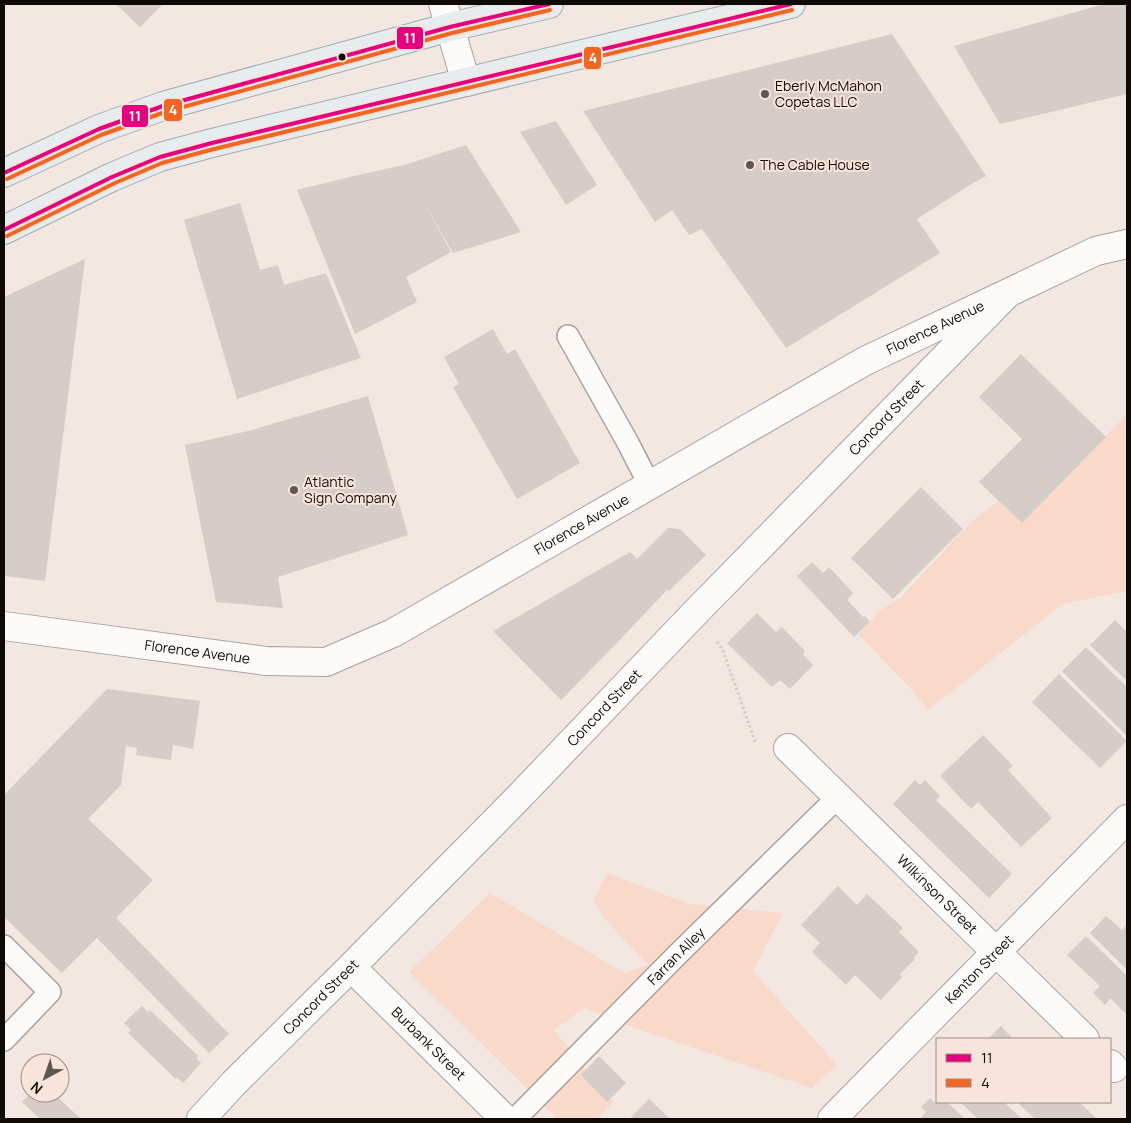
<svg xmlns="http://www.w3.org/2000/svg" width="1131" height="1123" viewBox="0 0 1131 1123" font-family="Manrope,sans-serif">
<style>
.green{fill:#f9daca}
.building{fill:#d6cdc8}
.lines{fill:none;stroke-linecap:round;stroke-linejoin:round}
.lane-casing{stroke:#a9a19c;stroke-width:24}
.street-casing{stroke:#a9a19c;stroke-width:30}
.secondary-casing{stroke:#a9a19c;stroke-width:30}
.primary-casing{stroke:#a3aaad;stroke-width:30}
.path{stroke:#d0cecc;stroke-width:3;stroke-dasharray:2.5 2.5;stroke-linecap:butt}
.lane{stroke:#fdfbfa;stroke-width:21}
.street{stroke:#fdfbfa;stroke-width:28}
.secondary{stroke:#fdfbfa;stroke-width:28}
.primary{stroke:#e7ecef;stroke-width:28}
.bus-1-casing{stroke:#f8e4db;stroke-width:8}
.bus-2-casing{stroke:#f8e4db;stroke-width:8}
.bus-1{stroke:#e5007d;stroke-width:4}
.bus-2{stroke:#f26522;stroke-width:4}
.bus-dot{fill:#100a07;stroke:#f8e4db;stroke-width:2}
.poi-dot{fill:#5f5753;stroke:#f8e4db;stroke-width:2}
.labels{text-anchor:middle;stroke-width:4;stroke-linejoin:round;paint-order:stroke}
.poi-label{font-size:14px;fill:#100a07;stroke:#f8e4db;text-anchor:start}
.street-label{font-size:14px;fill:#100a07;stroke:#f8e4db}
.line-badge{stroke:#f8e4db;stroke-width:2}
.badge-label{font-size:14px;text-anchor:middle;font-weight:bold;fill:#fff}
</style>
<rect width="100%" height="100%" fill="#f2e7e1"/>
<g class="green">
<path d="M1127 414V591L1063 604 928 710 910 688 859 635 878 612 902 596 972 521 1009 493 1032 512Z"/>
<path d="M607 873 689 904 783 913 753 971 837 1065 812 1088 634 1028 584 1008 554 1030 613 1103 597 1119H557L409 972 490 893 624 973 648 965 604 918 593 901Z"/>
</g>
<g class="building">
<path d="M116 4H163L140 27Z"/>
<path d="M1104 4H1127V94L1000 124 954 46Z"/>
<path d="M892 34 986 176 973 183 917 219 940 253 786 348 702 229 689 235 672 210 655 222 583 111Z"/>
<path d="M556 121 597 185 566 205 520 132Z"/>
<path d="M466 145 521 232 453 253 421 197 451 252 406 277 417 302 355 334 297 190 354 176 404 165Z"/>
<path d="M240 203 260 270 278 265 284 285 326 273 361 358 237 399 184 220Z"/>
<path d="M85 259 45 581 4 576V297Z"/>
<path d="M493 329 507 354 515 349 580 463 517 499 453 387 459 384 444 357Z"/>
<path d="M1021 354 1106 437 1022 523 979 482 1022 439 979 397Z"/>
<path d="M368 396 408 535 278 577 283 608 216 602 185 445 248 431Z"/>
<path d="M921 487 963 529 893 599 851 558Z"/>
<path d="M668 528 680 529 706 555 669 591 667 590 616 644 561 700 493 631 630 552 637 559Z"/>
<path d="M812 562 823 573 829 567 853 593 847 600 863 617 865 616 870 622 854 637 797 576Z"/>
<path d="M757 613 776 632 782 627 805 651 803 654 813 665 790 689 780 680 772 687 727 643Z"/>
<path d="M1115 620 1127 632V681L1090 645Z"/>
<path d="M1086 647 1127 687V736L1062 671Z"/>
<path d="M1059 674 1127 741 1100 768 1032 702Z"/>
<path d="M107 689 200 701 193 749 173 745 171 760 136 755 137 748 126 746 121 785 88 819 153 880 116 918 229 1034 209 1053 97 938 62 973 4 917V795Z"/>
<path d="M983 735 1013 766 1008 770 1052 818 1021 847 978 802 971 809 940 776Z"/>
<path d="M915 780 920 785 925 780 940 796 936 800 1012 874 989 898 893 804Z"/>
<path d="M838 886 857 905 867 894 903 928 899 932 919 952 914 957 915 959 900 974 902 977 881 1000 855 975 846 985 812 952 820 943 801 925Z"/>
<path d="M1106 916 1122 930 1127 924V970L1090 933Z"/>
<path d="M1086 936 1127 976V1015L1110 998 1105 1005 1093 993 1100 986 1067 955Z"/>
<path d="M142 1006 148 1012 150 1010 198 1056 196 1058 201 1063 183 1083 177 1077 176 1079 128 1033 131 1030 124 1023Z"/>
<path d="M1001 1026 1013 1039H988Z"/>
<path d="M599 1056 626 1083 607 1102 581 1075Z"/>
<path d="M31 1093H53L81 1119H40L22 1102Z"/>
<path d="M930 1098 935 1103 937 1100V1102H947L965 1119H920L926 1112 921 1107Z"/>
<path d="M649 1099 670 1119H633L631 1117Z"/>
<path d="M960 1102H1004L1022 1119H978Z"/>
<path d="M1017 1102H1079L1097 1119H1035Z"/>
</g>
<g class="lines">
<defs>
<g id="lane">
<path d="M568 336 628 443 650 486"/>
<path d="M4 946 50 992 4 1040"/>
<path id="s1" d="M515 1119 677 955 838 797"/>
</g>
<g id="street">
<path d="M443 4 466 82"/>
<path id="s2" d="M788 748 1085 1039"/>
<path id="s3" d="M351 967 505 1119"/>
<path d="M1110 1064 1114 1068"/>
<path id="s4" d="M201 1119 233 1084 351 967 517 799 693 615 1006 295"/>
<path id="s5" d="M832 1119 1127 819"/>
</g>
<g id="secondary">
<path id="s6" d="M4 626 266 661 326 662 393 633 865 361 1096 251 1127 244"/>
</g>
<g id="primary">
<path d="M4 173 99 129 163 106 450 27 549 4"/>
<path d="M4 230 112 177 160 157 212 143 791 4"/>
</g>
</defs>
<use href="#lane" class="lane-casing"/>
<use href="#street" class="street-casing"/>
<use href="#secondary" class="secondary-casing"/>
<use href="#primary" class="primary-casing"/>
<path class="path" d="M717 642 722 648 756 744"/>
<use href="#lane" class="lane"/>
<use href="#street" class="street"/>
<use href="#secondary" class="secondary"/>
<use href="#primary" class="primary"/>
<defs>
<g id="bus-1">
<path d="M4 173 99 129 163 106 450 27 549 4"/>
<path d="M4 230 112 177 160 157 212 143 791 4"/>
</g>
<g id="bus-2">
<path d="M7 179 101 135 165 112 452 33 550 10"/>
<path d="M7 236 115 183 162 163 214 149 792 10"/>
</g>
</defs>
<use href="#bus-1" class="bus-1-casing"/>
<use href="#bus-2" class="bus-2-casing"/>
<use href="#bus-1" class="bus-1"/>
<use href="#bus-2" class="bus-2"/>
</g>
<circle class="bus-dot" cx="342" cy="57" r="4.5"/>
<g class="poi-dot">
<circle cx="765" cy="94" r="5"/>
<circle cx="750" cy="165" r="5"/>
<circle cx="294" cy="490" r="5"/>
</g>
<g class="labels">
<g class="poi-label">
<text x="775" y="91">Eberly McMahon<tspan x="775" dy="16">Copetas LLC</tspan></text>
<text x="760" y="170">The Cable House</text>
<text x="304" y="487">Atlantic<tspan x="304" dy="16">Sign Company</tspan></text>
</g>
<g class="street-label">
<text dy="5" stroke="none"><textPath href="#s6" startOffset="1020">Florence Avenue</textPath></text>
<text dy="5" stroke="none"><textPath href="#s4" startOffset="981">Concord Street</textPath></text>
<text dy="5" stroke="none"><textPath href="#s6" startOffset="615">Florence Avenue</textPath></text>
<text dy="5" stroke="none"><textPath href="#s6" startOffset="195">Florence Avenue</textPath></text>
<text dy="5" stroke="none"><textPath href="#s4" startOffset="576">Concord Street</textPath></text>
<text dy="5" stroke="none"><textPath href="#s2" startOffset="209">Wilkinson Street</textPath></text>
<text dy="5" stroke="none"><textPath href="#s1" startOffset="229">Farran Alley</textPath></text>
<text dy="5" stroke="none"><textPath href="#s5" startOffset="210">Kenton Street</textPath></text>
<text dy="5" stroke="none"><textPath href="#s4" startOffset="171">Concord Street</textPath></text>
<text dy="5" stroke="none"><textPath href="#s3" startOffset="109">Burbank Street</textPath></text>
</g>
</g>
<g class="line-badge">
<rect x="396" y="26" width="28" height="24" rx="5" fill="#e5007d"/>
<rect x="583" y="46" width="19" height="24" rx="5" fill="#f26522"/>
<rect x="163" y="98" width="20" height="24" rx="5" fill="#f26522"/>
<rect x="121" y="104" width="28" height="24" rx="5" fill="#e5007d"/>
</g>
<g class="badge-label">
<text x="410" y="43">11</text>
<text x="593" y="63">4</text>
<text x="173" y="115">4</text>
<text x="135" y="121">11</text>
</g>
<rect width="1131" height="1123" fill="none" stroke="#100a07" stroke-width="10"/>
<rect x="936" y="1038" width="175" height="65" fill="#f8e4db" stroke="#9b8d86"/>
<rect x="946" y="1054" width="25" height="8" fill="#e5007d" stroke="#9b8d86"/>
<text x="981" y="1063" font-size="15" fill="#100a07">11</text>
<rect x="946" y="1079" width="25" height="8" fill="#f26522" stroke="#9b8d86"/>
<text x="981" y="1088" font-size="15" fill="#100a07">4</text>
<g transform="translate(45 1078) rotate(220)"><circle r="24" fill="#f8e4db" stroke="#9b8d86"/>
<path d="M0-4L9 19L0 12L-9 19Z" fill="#5f5753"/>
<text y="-8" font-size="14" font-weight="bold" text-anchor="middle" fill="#100a07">N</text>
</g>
</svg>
